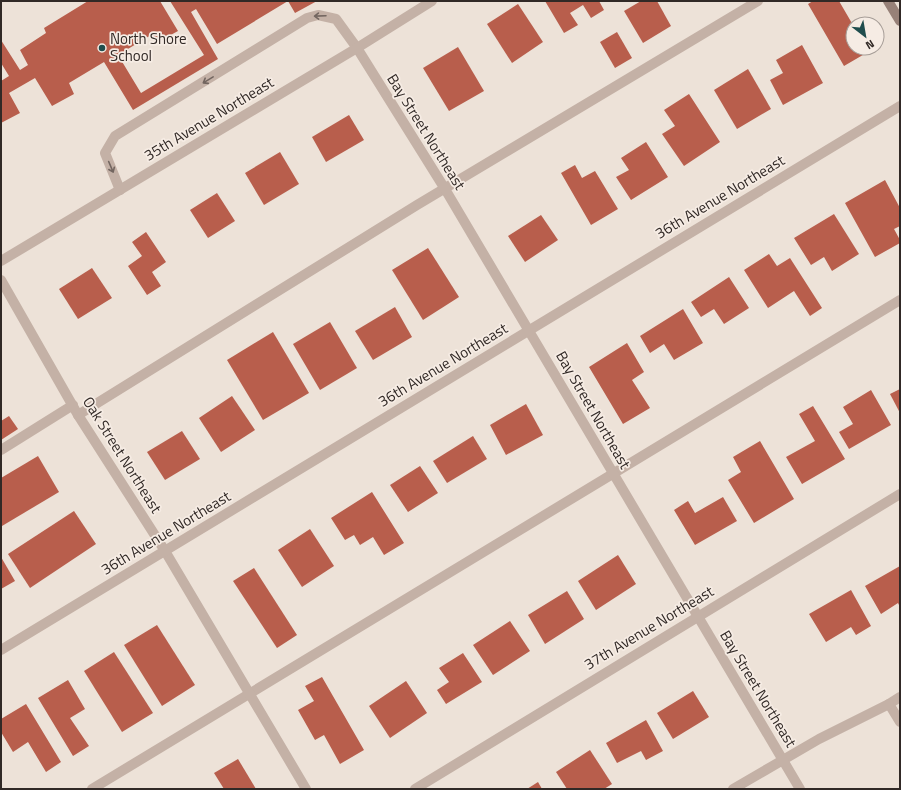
<svg xmlns="http://www.w3.org/2000/svg" width="901" height="790" viewBox="0 0 901 790" font-family="'Titillium Web',sans-serif">
<style>
.building{fill:#b85e4c}
.lines{fill:none;stroke-linecap:round;stroke-linejoin:round}
.lane{stroke:#c4b1a6;stroke-width:10}
.street{stroke:#c4b1a6;stroke-width:10}
.secondary{stroke:#978178;stroke-width:10}
.oneway{stroke:#736660}
.poi-dot{fill:#204d4d;stroke:#f6ece4;stroke-width:1.5}
.labels{text-anchor:middle;stroke-width:3.5;stroke-linejoin:round;paint-order:stroke}
.poi-label{font-size:15px;fill:#312926;stroke:#f6ece4;text-anchor:start}
.street-label{font-size:15px;fill:#312926;stroke:#f6ece4}
</style>
<rect width="100%" height="100%" fill="#ede2d8"/>
<g class="building">
<path d="M88 1H160L178 31 156 43 151 35 118 55 141 93 204 55 170 1H317L295 13 288 1 217 44 196 9 191 12 218 59 133 110 104 62 69 83 74 94 52 106 35 78 9 93 20 113 1 123V81L9 76 1 63V40L20 70 28 65 20 50 46 33 44 28Z"/>
<path d="M545 1H599L604 10 591 18 583 5 570 13 578 25 564 33Z"/>
<path d="M641 1H657L671 26 643 43 624 11Z"/>
<path d="M813 1H839L853 25V48H866L868 52 844 66 808 4Z"/>
<path d="M518 4 543 42 512 63 487 24Z"/>
<path d="M617 32 632 58 615 68 600 42Z"/>
<path d="M802 45 823 83 783 105 770 80 783 73 776 60Z"/>
<path d="M458 47 484 91 449 111 423 68Z"/>
<path d="M748 69 771 109 737 129 714 90Z"/>
<path d="M689 94 720 142 684 166 662 134 675 126 664 110Z"/>
<path d="M349 115 364 140 326 162 312 137Z"/>
<path d="M646 142 668 177 631 200 616 177 629 170 621 158Z"/>
<path d="M280 152 299 184 264 205 245 173Z"/>
<path d="M575 165 582 178 595 171 618 209 591 225 561 173Z"/>
<path d="M885 180 900 208V226L894 229 900 240V243L875 257 845 203Z"/>
<path d="M217 193 235 221 208 238 190 210Z"/>
<path d="M834 214 859 254 832 271 824 257 811 265 794 238Z"/>
<path d="M541 215 558 240 525 262 508 236Z"/>
<path d="M146 232 166 262 152 272 161 286 147 295 128 266 142 256 132 242Z"/>
<path d="M428 248 459 297 423 320 392 270Z"/>
<path d="M769 254 777 266 790 258 822 308 810 316 794 291 768 308 744 270Z"/>
<path d="M92 268 112 298 78 319 59 289Z"/>
<path d="M729 277 749 308 724 324 714 309 701 317 691 302Z"/>
<path d="M395 307 412 337 373 360 355 331Z"/>
<path d="M683 309 703 343 674 360 664 344 650 353 640 336Z"/>
<path d="M330 322 357 368 320 390 293 344Z"/>
<path d="M273 332 309 393 263 420 227 360Z"/>
<path d="M627 343 644 372 632 380 650 408 623 424 589 367Z"/>
<path d="M900 389V413L890 394Z"/>
<path d="M871 390 891 425 849 449 839 432 853 424 843 407Z"/>
<path d="M232 396 255 430 221 452 199 418Z"/>
<path d="M526 404 543 435 506 455 490 425Z"/>
<path d="M813 406 845 459 802 484 786 457 815 441 799 414Z"/>
<path d="M9 416 18 429 1 440V421Z"/>
<path d="M182 431 200 459 165 480 147 452Z"/>
<path d="M473 436 487 459 447 483 433 461Z"/>
<path d="M760 441 794 499 754 523 728 480 741 472 733 457Z"/>
<path d="M38 456 59 492 2 526 1 478Z"/>
<path d="M420 466 438 493 408 512 390 485Z"/>
<path d="M372 492 404 543 384 555 373 537 360 545 354 535 345 540 331 518Z"/>
<path d="M723 497 737 521 695 545 674 510 688 501 695 513Z"/>
<path d="M74 511 96 544 30 588 8 554Z"/>
<path d="M310 529 334 566 302 587 278 550Z"/>
<path d="M618 555 636 584 596 610 578 581Z"/>
<path d="M1 557 15 581 1 589Z"/>
<path d="M900 566V607L898 603 881 614 865 586Z"/>
<path d="M254 568 297 635 277 648 233 581Z"/>
<path d="M851 590 871 626 856 635 851 627 826 642 809 614Z"/>
<path d="M567 591 584 619 545 644 528 615Z"/>
<path d="M510 621 530 651 493 675 473 645Z"/>
<path d="M157 625 195 685 162 706 124 645Z"/>
<path d="M114 652 153 713 122 732 84 671Z"/>
<path d="M463 653 482 682 446 704 437 690 449 682 439 668Z"/>
<path d="M322 677 364 750 340 764 324 735 315 740 298 710 314 701 305 686Z"/>
<path d="M68 680 85 709 70 718 89 746 73 756 38 698Z"/>
<path d="M406 681 427 713 390 738 369 706Z"/>
<path d="M693 691 709 717 673 739 657 713Z"/>
<path d="M26 704 61 762 46 772 28 742 13 752 1 732V719Z"/>
<path d="M646 720 663 751 646 760 641 751 617 763 606 743Z"/>
<path d="M590 750 612 784 604 789H567L556 772Z"/>
<path d="M238 759 256 789H224L214 773Z"/>
<path d="M538 782 542 789H527Z"/>
</g>
<g class="lines">
<g class="lane">
<path d="M120 190 105 153 115 136 307 18 318 15 336 19 357 48"/>
<path d="M78 415 417 205 758 1"/>
<path d="M1 450 73 405"/>
<path d="M900 697 889 704 900 722"/>
<path d="M92 789 900 300"/>
<path d="M733 789 819 739 889 704"/>
</g>
<g class="street">
<path d="M357 48 445 189 800 789"/>
<path d="M1 261 357 48 432 1"/>
<path d="M1 280 78 415 165 551 306 789"/>
<path d="M1 650 900 106"/>
<path d="M415 789 900 494"/>
</g>
<path class="secondary" d="M888 1 900 21"/>
</g>
<defs><path id="oneway-shaft" d="M-6 0H5M1.5-3L5.5 0L1.5 3" fill="none" stroke-width="1.6" stroke-linecap="round" stroke-linejoin="round"/></defs>
<g class="oneway">
<use href="#oneway-shaft" transform="translate(320 16) rotate(178)"/>
<use href="#oneway-shaft" transform="translate(208 80) rotate(149)"/>
<use href="#oneway-shaft" transform="translate(111 167) rotate(67)"/>
</g>
<circle class="poi-dot" cx="102" cy="48" r="4"/>
<g class="labels">
<g class="poi-label">
<text x="110" y="44">North Shore<tspan x="110" dy="17">School</tspan></text>
</g>
<g class="street-label">
<text transform="translate(209 119) rotate(-31)" y="5">35th Avenue Northeast</text>
<text transform="translate(426 132) rotate(58)" y="5">Bay Street Northeast</text>
<text transform="translate(720 197) rotate(-31)" y="5">36th Avenue Northeast</text>
<text transform="translate(443 365) rotate(-31)" y="5">36th Avenue Northeast</text>
<text transform="translate(593 410) rotate(60)" y="5">Bay Street Northeast</text>
<text transform="translate(122 455) rotate(58)" y="5">Oak Street Northeast</text>
<text transform="translate(166 533) rotate(-31)" y="5">36th Avenue Northeast</text>
<text transform="translate(649 628) rotate(-31)" y="5">37th Avenue Northeast</text>
<text transform="translate(758 689) rotate(59)" y="5">Bay Street Northeast</text>
</g>
</g>
<rect width="901" height="790" fill="none" stroke="#312926" stroke-width="4"/>
<g transform="translate(865 36) rotate(149)"><circle r="19" fill="#f6ece4" stroke="#a79e98"/>
<path d="M0-3L7 15L0 10L-7 15Z" fill="#204d4d"/>
<text y="-6" font-size="11" font-weight="bold" text-anchor="middle" fill="#312926">N</text>
</g>
</svg>
